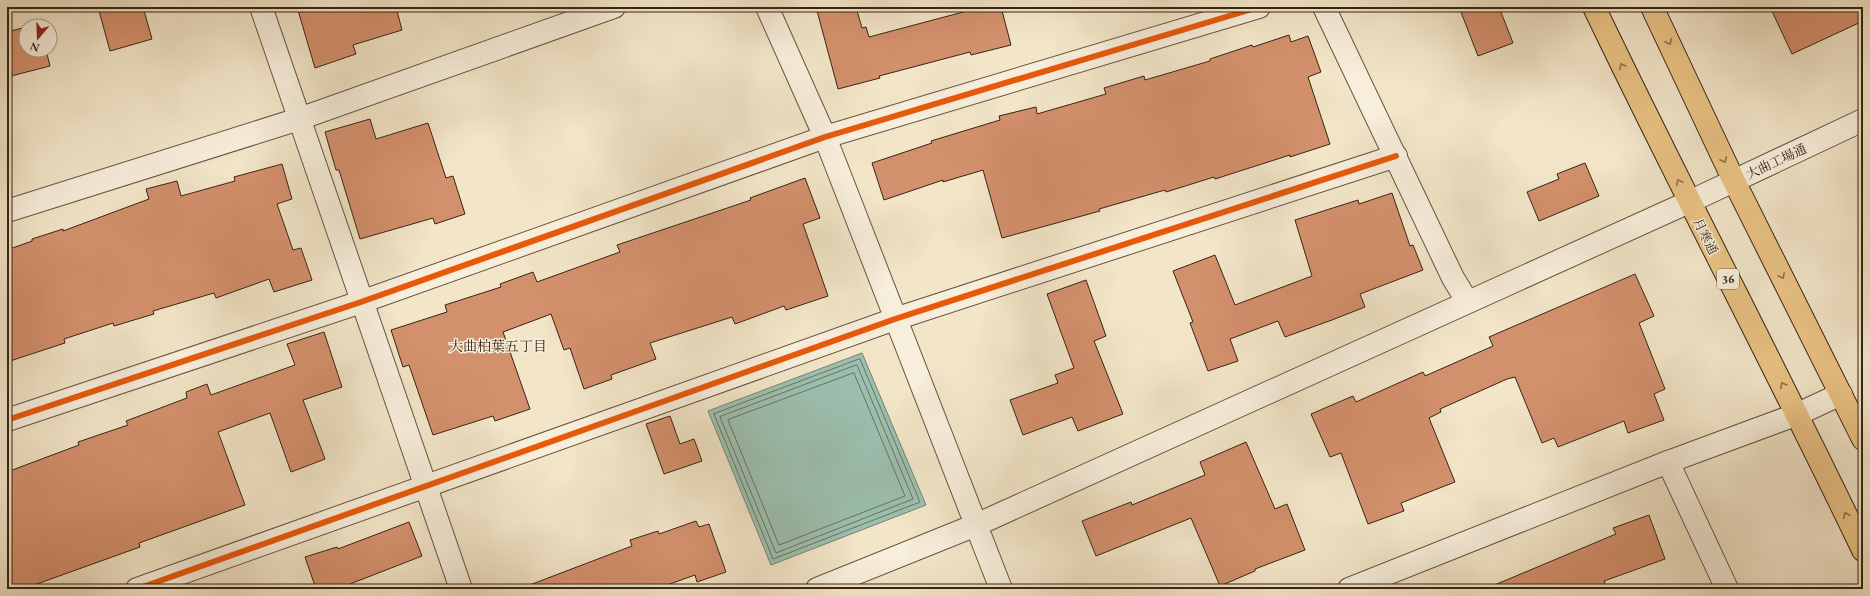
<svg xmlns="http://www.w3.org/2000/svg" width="1870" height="596" viewBox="0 0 1870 596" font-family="'EB Garamond','Noto Serif JP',serif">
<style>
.water{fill:#9cc0b0;stroke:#748271}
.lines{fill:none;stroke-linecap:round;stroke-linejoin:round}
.shore{stroke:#6a7262;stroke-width:1}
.building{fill:#d3906c;stroke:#372413}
.minor-casing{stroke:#665440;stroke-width:24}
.tertiary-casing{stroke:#665440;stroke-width:24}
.trunk-casing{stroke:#372413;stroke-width:24}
.minor{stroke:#f7eedb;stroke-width:22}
.tertiary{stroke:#f7eedb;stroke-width:22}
.trunk{stroke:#e9c284;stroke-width:22}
.cycleway-casing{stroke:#f7eedb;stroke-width:8}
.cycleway{stroke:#e8590c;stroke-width:6}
.oneway{stroke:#90734c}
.labels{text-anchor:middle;stroke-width:3;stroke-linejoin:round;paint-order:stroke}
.shield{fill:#f7eedb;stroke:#71614f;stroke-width:1}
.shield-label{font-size:12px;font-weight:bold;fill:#372413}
.street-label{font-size:13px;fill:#372413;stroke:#f7eedb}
.neighbourhood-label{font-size:14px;fill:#372413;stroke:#f7eedb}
</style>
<rect width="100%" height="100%" fill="#f2e5c8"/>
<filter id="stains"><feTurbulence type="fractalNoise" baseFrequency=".005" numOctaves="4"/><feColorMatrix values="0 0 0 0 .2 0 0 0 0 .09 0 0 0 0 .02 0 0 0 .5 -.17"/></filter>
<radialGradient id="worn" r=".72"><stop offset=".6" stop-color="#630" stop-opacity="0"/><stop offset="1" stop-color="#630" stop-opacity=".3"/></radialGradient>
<path class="water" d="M862 353 926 505 771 565 708 411Z"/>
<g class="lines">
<g class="shore">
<path d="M860 359 920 502 773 559 714 414Z"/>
<path d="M857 365 913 499 776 553 720 417Z"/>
<path d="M854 373 905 496 779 545 728 420Z"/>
</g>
</g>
<g class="building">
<path d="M98 7H143L152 39 110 51Z"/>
<path d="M297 7H396L402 30 353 45 356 54 315 68Z"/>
<path d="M816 7H856L862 28 866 27 869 37 982 7H1001L1011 45 971 55 970 52 879 76 880 78 838 89Z"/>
<path d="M1459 7H1499L1513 43 1478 56Z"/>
<path d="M1770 7H1863V21L1792 54Z"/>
<path d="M26 27V50H46L50 66 7 77V32Z"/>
<path d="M1289 35 1291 42 1308 36 1321 72 1308 77 1330 144 1290 157V155L1215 179 1214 177 1166 192 1165 190 1099 209 1100 211 1002 238 983 170 943 182V180L884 200 872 163 932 143 931 141 1000 120 999 116 1036 107 1037 114 1106 94 1104 88 1144 76 1145 80 1210 61V59L1252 45 1253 47Z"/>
<path d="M370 119 376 139 428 123 446 178 453 176 465 214 435 224 433 218 360 239 339 170H336L325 132Z"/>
<path d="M1585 163 1599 196 1539 221 1527 192 1559 179 1557 174Z"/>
<path d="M282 164 292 199 277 204 293 250 301 248 312 280 274 292 269 279 216 298 214 293 153 311 154 314 114 326 113 323 64 339 65 343 7 362V250L32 241V239L63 229V231L149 199 146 189 177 181 181 196 235 181 234 177Z"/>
<path d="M805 178 820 218 803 224 828 296 786 310 784 306 735 324 732 317 650 343 656 359 611 375 612 379 584 389 570 348 564 350 551 314 503 332 530 409 495 421 493 416 433 435 409 365 403 367 391 330 447 312 445 305 501 287 500 284 533 272 537 282 620 252 617 245 751 200 750 198Z"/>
<path d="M1392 193 1410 246 1413 245 1423 270 1360 294 1365 307 1332 320 1285 337 1278 321 1230 339 1238 361 1208 371 1190 323 1193 322 1173 271 1215 255 1235 305 1312 276 1295 220 1358 200 1359 204Z"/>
<path d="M1635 274 1654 316 1639 323 1665 389 1654 394 1664 420 1628 433 1624 421 1558 447 1554 438 1542 443 1515 377 1507 379 1440 409 1441 412 1429 418 1455 482 1401 503 1404 511 1368 524 1341 453 1330 457 1311 414 1353 396 1356 402 1423 372 1425 376 1493 346 1489 337Z"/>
<path d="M1086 280 1106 336 1094 341 1123 414 1078 431 1072 417 1023 435 1010 400 1058 383 1055 375 1074 368 1047 294Z"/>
<path d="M324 332 342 387 303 400 325 459 291 472 270 413 218 432 245 505 139 543 140 547 23 589H13L7 572V472L79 445 78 442 128 425 126 421 187 398 186 392 207 384 211 395 295 365 287 344Z"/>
<path d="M670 416 680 444 694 439 702 461 664 474 646 424Z"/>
<path d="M1246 442 1275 509 1287 504 1305 550 1255 569V571L1220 586 1191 518 1096 556 1082 521 1131 502 1132 505 1205 475 1200 462Z"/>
<path d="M1649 515 1665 559 1604 581 1607 589H1485L1616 534 1613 528Z"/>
<path d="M696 521 699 527 709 524 726 572 697 582 695 575 656 589H527V586L632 546 630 540 658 531 659 534Z"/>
<path d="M409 522 422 556 350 584 352 589H316L305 557 337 547 338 549Z"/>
</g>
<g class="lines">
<defs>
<g id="minor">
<path d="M261 7 461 589"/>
<path d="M767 7 825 137 1001 589"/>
<path d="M1324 7 1453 278 1467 301"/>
<path d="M7 211 299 119 614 7"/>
<path d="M7 420 361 302 825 137 1259 7"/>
<path d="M1668 462 1727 589"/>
<path d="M137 589 895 319 1396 156"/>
<path d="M817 589 976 525 1689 202"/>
<path d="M1349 589 1668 462 1798 414 1841 394"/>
</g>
<path id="tertiary" d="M1689 202 1863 120"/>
<g id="trunk">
<path d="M1594 7C1681 189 1776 368 1863 550"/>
<path d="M1652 7 1734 181 1863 439"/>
</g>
</defs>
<use href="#minor" class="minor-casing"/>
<use href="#tertiary" class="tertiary-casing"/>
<use href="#trunk" class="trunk-casing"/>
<use href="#minor" class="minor"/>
<use href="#tertiary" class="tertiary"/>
<use href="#trunk" class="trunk"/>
<defs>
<g id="cycleway">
<path d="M7 420 361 302 825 137 1259 7"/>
<path d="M137 589 895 319 1396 156"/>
</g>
</defs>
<use href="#cycleway" class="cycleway-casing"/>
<use href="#cycleway" class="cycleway"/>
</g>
<defs><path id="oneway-chevron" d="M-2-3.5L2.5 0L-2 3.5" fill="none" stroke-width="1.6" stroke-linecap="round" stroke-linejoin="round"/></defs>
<g class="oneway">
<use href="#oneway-chevron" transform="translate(1669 42) rotate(65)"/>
<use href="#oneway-chevron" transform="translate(1622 66) rotate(-116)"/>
<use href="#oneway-chevron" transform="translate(1724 160) rotate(65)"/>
<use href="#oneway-chevron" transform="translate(1679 182) rotate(-117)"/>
<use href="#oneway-chevron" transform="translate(1782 276) rotate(63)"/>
<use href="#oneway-chevron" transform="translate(1783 385) rotate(-117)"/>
<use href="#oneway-chevron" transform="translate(1846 515) rotate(-116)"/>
</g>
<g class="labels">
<rect class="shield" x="1717" y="269" width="22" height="20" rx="3"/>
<g class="shield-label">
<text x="1728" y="283">36</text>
</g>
<g class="street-label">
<text transform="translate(1776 161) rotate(-25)" y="5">大曲工場通</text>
<text transform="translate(1706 236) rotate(63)" y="5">月寒通</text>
</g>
<g class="neighbourhood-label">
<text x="498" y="351">大曲柏葉五丁目</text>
</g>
</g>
<rect width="1870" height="596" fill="none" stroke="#f2e5c8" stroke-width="24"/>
<rect x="8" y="8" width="1854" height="580" fill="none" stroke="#372413" stroke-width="2"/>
<rect x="12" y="12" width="1846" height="572" fill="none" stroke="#372413"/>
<g transform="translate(38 38) rotate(199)"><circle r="19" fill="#f7eedb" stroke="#aa9d8b"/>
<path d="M0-3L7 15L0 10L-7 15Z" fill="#8f2418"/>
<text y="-6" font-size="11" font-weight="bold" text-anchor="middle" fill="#372413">N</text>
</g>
<rect width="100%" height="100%" filter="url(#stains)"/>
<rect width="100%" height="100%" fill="url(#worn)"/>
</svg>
